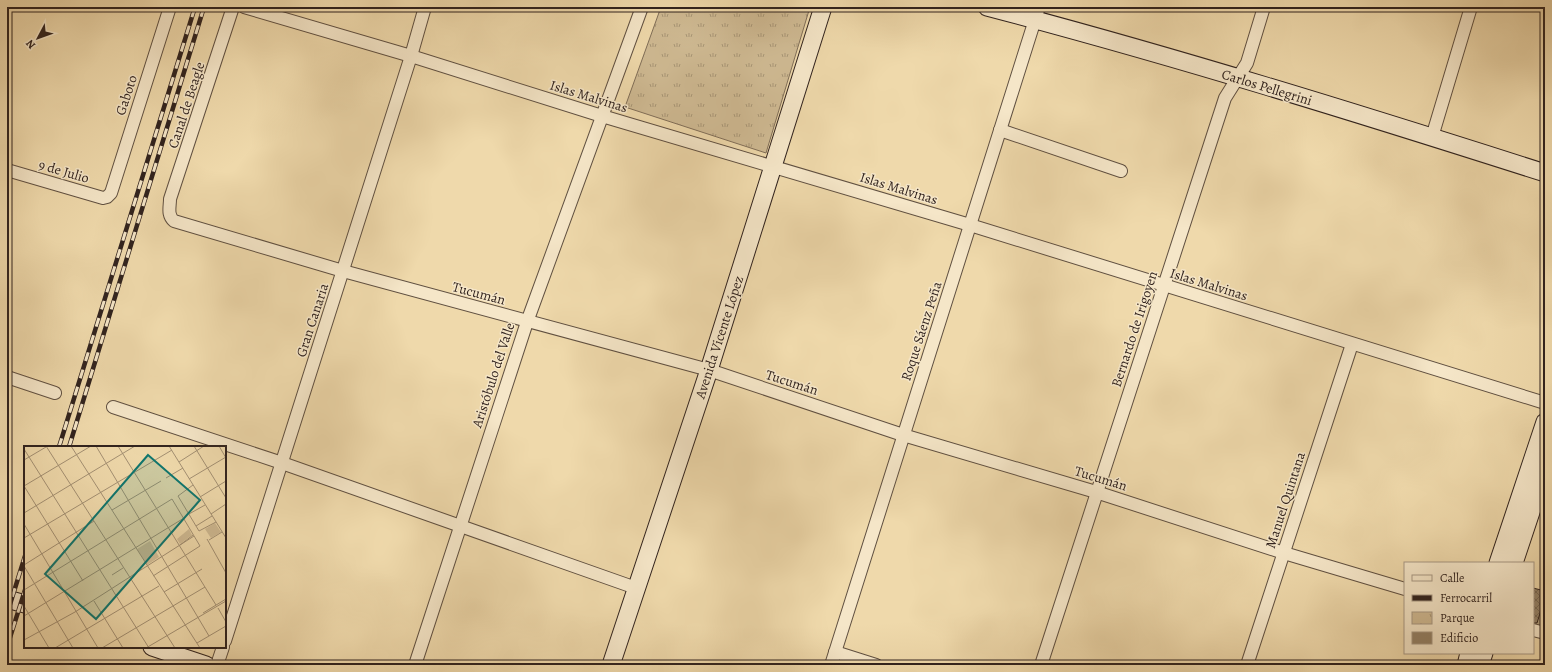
<svg xmlns="http://www.w3.org/2000/svg" width="1552" height="672" viewBox="0 0 1552 672" font-family="Alegreya,serif">
<style>
.park{fill:url(#park-tufts);stroke:#806e58}
.building{fill:url(#building-cross-hatch);stroke:#31231e;filter:url(#shadow)}
.lines{fill:none;stroke-linecap:round;stroke-linejoin:round}
.street-casing{stroke:#605041;stroke-width:14}
.secondary-casing{stroke:#31231e;stroke-width:19}
.street{stroke:#f5e6c8;stroke-width:12}
.secondary{stroke:#f5e6c8;stroke-width:17}
.rail-casing{stroke:#31231e;stroke-width:4.5}
.rail{stroke:#f5e6c8;stroke-width:3;stroke-dasharray:9;stroke-linecap:butt}
.labels{text-anchor:middle;stroke-width:3;stroke-linejoin:round;paint-order:stroke}
.street-label{font-size:14px;fill:#31231e;stroke:#f5e6c8}
.inset-road{fill:none;stroke:#a39073;stroke-width:1}
.view{fill:#0f766e;fill-opacity:0.15;stroke:#0f766e;stroke-width:2}
.inset-edge{fill:none;stroke:#31231e;stroke-width:2}
</style>
<defs>
<pattern id="park-tufts" width="24" height="20" patternUnits="userSpaceOnUse"><rect width="24" height="20" fill="#cfba93"/><path d="M3 7l-1-3M5 7V3M7 7l1-3M15 17l-1-3M17 17v-4M19 17l1-3" fill="none" stroke="#a99777"/></pattern>
<pattern id="building-cross-hatch" width="8" height="8" patternUnits="userSpaceOnUse"><rect width="8" height="8" fill="#948267"/><path d="M0 0l8 8M0 8l8-8" fill="none" stroke="#796a54"/></pattern>
<filter id="shadow"><feDropShadow dx="2.5" dy="4.5" stdDeviation="1" flood-color="#0004"/></filter>
</defs>
<rect width="100%" height="100%" fill="#efd9ab"/>
<filter id="stains"><feTurbulence type="fractalNoise" baseFrequency=".005" numOctaves="4"/><feColorMatrix values="0 0 0 0 .2 0 0 0 0 .09 0 0 0 0 .02 0 0 0 .5 -.17"/></filter>
<radialGradient id="worn" r=".72"><stop offset=".6" stop-color="#630" stop-opacity="0"/><stop offset="1" stop-color="#630" stop-opacity=".3"/></radialGradient>
<path class="park" d="M661 7H810L766 153 625 107Z"/>
<path class="building" d="M1533 588 1545 591V597L1537 623H1533Z"/>
<g class="lines">
<defs>
<g id="street">
<path d="M233 7 170 199C170 207 167 215 174 221L343 271 709 370 903 435 1096 492 1284 553 1405 589"/>
<path d="M244 7 411 56 602 116 970 225 1545 403"/>
<path d="M1000 130 1121 171"/>
<path d="M1432 137 1471 7"/>
<path d="M7 170 103 198 107 197 111 193 170 7"/>
<path d="M7 377 55 393"/>
<path d="M113 407 282 463 636 588"/>
<path d="M1533 630 1545 633"/>
<path d="M225 641 411 56 425 7"/>
<path d="M835 652 876 665"/>
<path d="M217 665 223 647"/>
<path d="M415 665 527 322 642 7"/>
<path d="M831 665 1039 7"/>
<path d="M1041 665 1225 98 1247 63 1264 7"/>
<path d="M1247 665 1352 344"/>
</g>
<g id="secondary">
<path d="M987 7C1174 56 1360 114 1545 173"/>
<path d="M1498 563 1545 422"/>
<path d="M1514 563 1545 470"/>
<path d="M7 599 25 604"/>
<path d="M152 647 206 665"/>
<path d="M611 665 709 370 823 7"/>
<path d="M1466 665 1469 653"/>
<path d="M1480 665 1484 653"/>
</g>
</defs>
<use href="#street" class="street-casing"/>
<use href="#secondary" class="secondary-casing"/>
<use href="#street" class="street"/>
<use href="#secondary" class="secondary"/>
<defs>
<g id="rail">
<path d="M59 447 195 7"/>
<path d="M69 447 204 7"/>
<path d="M7 614 25 556"/>
<path d="M7 647 25 590"/>
</g>
</defs>
<use href="#rail" class="rail-casing"/>
<use href="#rail" class="rail"/>
</g>
<g class="labels">
<g class="street-label">
<text transform="translate(1267 87) rotate(17)" y="5">Carlos Pellegrini</text>
<text transform="translate(126 95) rotate(-72)" y="5">Gaboto</text>
<text transform="translate(589 96) rotate(17)" y="5">Islas Malvinas</text>
<text transform="translate(186 105) rotate(-72)" y="5">Canal de Beagle</text>
<text transform="translate(64 171) rotate(16)" y="5">9 de Julio</text>
<text transform="translate(899 188) rotate(17)" y="5">Islas Malvinas</text>
<text transform="translate(1209 284) rotate(17)" y="5">Islas Malvinas</text>
<text transform="translate(479 293) rotate(15)" y="5">Tucumán</text>
<text transform="translate(312 320) rotate(-72)" y="5">Gran Canaria</text>
<text transform="translate(1134 329) rotate(-72)" y="5">Bernardo de Irigoyen</text>
<text transform="translate(921 331) rotate(-72)" y="5">Roque Sáenz Peña</text>
<text transform="translate(719 337) rotate(-72)" y="5">Avenida Vicente López</text>
<text transform="translate(493 375) rotate(-72)" y="5">Aristóbulo del Valle</text>
<text transform="translate(792 382) rotate(18)" y="5">Tucumán</text>
<text transform="translate(1101 478) rotate(17)" y="5">Tucumán</text>
<text transform="translate(1285 500) rotate(-72)" y="5">Manuel Quintana</text>
</g>
</g>
<g transform="translate(24 446)">
<rect width="202" height="202" fill="#efd9ab"/>
<path d="M191 77 197 86 187 92 181 83ZM165 83 168 89 156 98 153 93ZM126 95 135 111 123 119 113 103Z" fill="#cfba93"/>
<path class="inset-road" d="M22 0 151 202M47 0 176 202M72 0 185 190M94 0 192 159M145 0 202 92M170 0 202 52M195 0 202 12M0 3 125 202M0 14 22 1M155 16 180 0M142 32 159 22M165 33 202 11M169 39 154 50 175 85 192 76M0 40 59 135M0 40 67 0M176 51 202 35M88 64 137 35M0 67 111 0M165 68 181 59M187 68 202 58M0 78 74 202M172 80 188 70M0 92 148 4M183 93 202 127M185 94 198 86M156 99 169 89M156 99 170 90M0 119 70 75M0 120 49 202M88 129 99 122M0 144 148 53 176 100 129 130M140 146 178 123M70 155 99 202M0 160 25 202M194 162 202 176M51 166 156 99M179 167 202 153M0 170 160 72M0 194 51 166M173 197 202 180M31 202 135 140M78 202 181 141M122 202 202 155"/>
<path class="view" d="M124 9 176 54 72 173 21 128Z"/>
<rect width="202" height="202" class="inset-edge"/>
</g>
<rect width="1552" height="672" fill="none" stroke="#efd9ab" stroke-width="24"/>
<rect x="8" y="8" width="1536" height="656" fill="none" stroke="#31231e" stroke-width="2"/>
<rect x="12" y="12" width="1528" height="648" fill="none" stroke="#31231e"/>
<rect x="1404" y="562" width="130" height="92" fill="#f5e6c8" stroke="#a79884"/>
<rect x="1412" y="575" width="20" height="6" fill="#f5e6c8" stroke="#a79884"/>
<text x="1440" y="582" font-size="12" fill="#31231e">Calle</text>
<rect x="1412" y="595" width="20" height="6" fill="#31231e" stroke="#a79884"/>
<text x="1440" y="602" font-size="12" fill="#31231e">Ferrocarril</text>
<rect x="1412" y="612" width="20" height="12" fill="url(#park-tufts)" stroke="#a79884"/>
<text x="1440" y="622" font-size="12" fill="#31231e">Parque</text>
<rect x="1412" y="632" width="20" height="12" fill="#948267" stroke="#a79884"/>
<text x="1440" y="642" font-size="12" fill="#31231e">Edificio</text>
<g transform="translate(38 38) rotate(229)" stroke="#f5e6c8" stroke-width="3" paint-order="stroke">
<path d="M0-3L7 15L0 10L-7 15Z" fill="#31231e"/>
<text y="-6" font-size="11" font-weight="bold" text-anchor="middle" fill="#31231e">N</text>
</g>
<rect width="100%" height="100%" filter="url(#stains)"/>
<rect width="100%" height="100%" fill="url(#worn)"/>
</svg>
